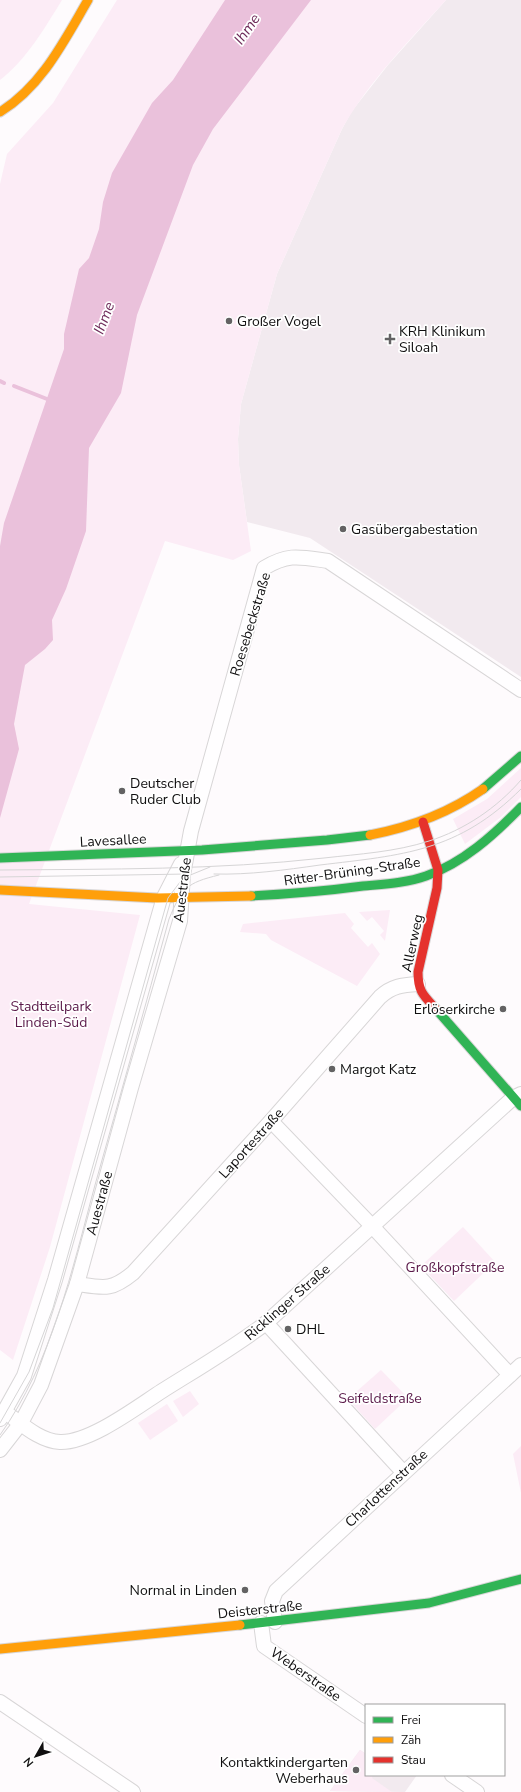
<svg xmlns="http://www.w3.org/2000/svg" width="521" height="1792" viewBox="0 0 521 1792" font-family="'Nunito Sans',sans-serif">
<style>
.built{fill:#f2eaef}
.green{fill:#fcecf6}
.water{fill:#eac1db}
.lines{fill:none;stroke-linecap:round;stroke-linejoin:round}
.stream{stroke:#eac1db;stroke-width:4}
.street-casing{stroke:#d8d6d7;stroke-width:16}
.fast-casing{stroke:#d8d6d7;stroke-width:11}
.slow-casing{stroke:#d8d6d7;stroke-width:11}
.jam-casing{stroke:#d8d6d7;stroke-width:11}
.street{stroke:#fffeff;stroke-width:14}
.fast{stroke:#30b455;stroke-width:9}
.slow{stroke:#ff9f0a;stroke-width:9}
.jam{stroke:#e5322d;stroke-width:9}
.tram{stroke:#d6d5d6;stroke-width:1}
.poi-dot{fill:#636263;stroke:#fff;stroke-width:1.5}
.labels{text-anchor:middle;stroke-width:3.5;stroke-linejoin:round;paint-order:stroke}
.poi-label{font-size:14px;fill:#100f10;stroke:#fff;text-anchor:start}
.street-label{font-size:14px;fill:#100f10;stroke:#fff}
.park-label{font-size:14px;fill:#5b1a4a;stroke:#fff}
.water-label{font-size:15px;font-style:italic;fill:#6f2c5b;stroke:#fff}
</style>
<rect width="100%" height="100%" fill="#fefbfd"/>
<g class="built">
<path d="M446 0H521V677L310 538 247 522 239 465 238 439 241 404 277 274 342 129 352 111 388 65Z"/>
<path d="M360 1750 366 1754V1775H417L405 1792 330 1791Z"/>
</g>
<g class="green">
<path d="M0 0H62C44 29 27 59 0 80Z"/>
<path d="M117 0H446C409 41 369 81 342 129L277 274 241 404 238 439 239 465 251 551 233 560 165 541 29 904 140 915 50 1247 13 1360 0 1350V184L7 154 53 103Z"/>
<path d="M521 768V797L501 817 465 844 453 819 487 799Z"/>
<path d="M390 910 385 941 380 935 384 931 372 917 367 921 359 912Z"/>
<path d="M345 913 354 924 351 928 368 947 372 943 380 954 357 986 271 940 266 934 240 932 243 924Z"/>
<path d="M463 1227 495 1262 454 1301 421 1266Z"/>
<path d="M381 1370 408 1398 375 1429 348 1399Z"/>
<path d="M190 1391 199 1404 183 1417 173 1401Z"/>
<path d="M167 1404 178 1421 150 1440 138 1423Z"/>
<path d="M521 1446V1493L513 1454Z"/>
<path d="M360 1750 366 1754V1775H373L372 1778 392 1792 330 1791Z"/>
</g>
<path class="water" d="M225 0H311L213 129 193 165 137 315 121 393 89 448 86 531 66 589 52 620 53 640 45 649 25 665 14 724 19 749 0 818V546L4 523 64 349V334L79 269 89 258 99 229 103 202 112 173 152 103 173 80Z"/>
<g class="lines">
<g class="stream">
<path d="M0 381 4 383"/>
<path d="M14 386 47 399"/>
</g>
<defs>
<g id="street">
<path d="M271 1121 372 1226 510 1375"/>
<path d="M77 1284C104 1288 111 1291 133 1273L271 1121 380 997C392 986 402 985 418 984"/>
<path d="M266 1323 403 1472"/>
<path d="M5 1412C21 1423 39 1441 60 1442 90 1443 137 1407 162 1391 197 1369 233 1348 266 1323L513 1098 521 1094"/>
<path d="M0 1419 24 1376 55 1280 164 897 181 864"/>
<path d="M0 1450 21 1423 41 1385 77 1284 131 1088 180 921 183 875 191 831 264 568C289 553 300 557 328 561L521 690"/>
<path d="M275 1622 272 1601 276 1591 521 1365"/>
<path d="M261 1623 264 1646 366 1716"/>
<path d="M0 1702 133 1792"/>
<path d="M452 1775 477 1792"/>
</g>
<g id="fast">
<path d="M483 789 521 756"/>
<path d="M0 858 202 850 327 840 370 835"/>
<path d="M251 896C289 894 326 891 363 886 384 884 406 883 426 876 463 863 494 835 521 807"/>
<path d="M435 1008 521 1106"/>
<path d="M240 1625 429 1603 521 1579"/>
</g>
<g id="slow">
<path d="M0 112C42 86 64 41 88 0"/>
<path d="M370 835C411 827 449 813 483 789"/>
<path d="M0 890 157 898 251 896"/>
<path d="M0 1649 240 1625"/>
</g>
<path id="jam" d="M423 822 438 870 437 888 418 972C418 991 423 995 435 1008"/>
</defs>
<use href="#street" class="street-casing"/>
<use href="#fast" class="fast-casing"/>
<use href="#slow" class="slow-casing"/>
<use href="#jam" class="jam-casing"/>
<use href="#street" class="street"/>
<use href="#fast" class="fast"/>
<use href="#slow" class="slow"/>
<use href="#jam" class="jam"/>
<g class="tram">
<path d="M0 870C108 869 217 870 324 858 359 854 395 852 429 841 464 830 497 808 521 780"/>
<path d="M214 874C249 875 285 870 320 865 403 855 458 852 521 789"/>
<path d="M0 877 188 874"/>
<path d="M0 1423 29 1372 53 1308 168 898 183 878 210 867"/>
<path d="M0 1435C52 1362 72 1270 95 1185 120 1096 145 1008 169 919 182 888 186 883 219 875"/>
</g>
</g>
<g class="poi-dot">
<circle cx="229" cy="321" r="4"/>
<path d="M388 333h4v4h4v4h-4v4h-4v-4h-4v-4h4z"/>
<circle cx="343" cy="529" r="4"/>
<circle cx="122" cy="791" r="4"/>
<circle cx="503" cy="1009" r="4"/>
<circle cx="332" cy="1069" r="4"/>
<circle cx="288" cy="1329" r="4"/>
<circle cx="245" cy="1590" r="4"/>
<circle cx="356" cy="1770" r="4"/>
</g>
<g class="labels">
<g class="poi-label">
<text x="237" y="326">Großer Vogel</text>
<text x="399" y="336">KRH Klinikum<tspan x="399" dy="16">Siloah</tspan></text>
<text x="351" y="534">Gasübergabestation</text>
<text x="130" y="788">Deutscher<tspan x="130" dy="16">Ruder Club</tspan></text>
<text x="495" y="1014" text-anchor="end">Erlöserkirche</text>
<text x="340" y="1074">Margot Katz</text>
<text x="296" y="1334">DHL</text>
<text x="237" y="1595" text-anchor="end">Normal in Linden</text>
<text x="348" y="1767" text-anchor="end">Kontaktkindergarten<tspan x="348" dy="16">Weberhaus</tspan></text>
</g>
<g class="street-label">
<text transform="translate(250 624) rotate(-73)" y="5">Roesebeckstraße</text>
<text transform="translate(113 840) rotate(-3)" y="5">Lavesallee</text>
<text transform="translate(352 871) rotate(-8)" y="5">Ritter-Brüning-Straße</text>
<text transform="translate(182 890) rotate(-83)" y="5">Auestraße</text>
<text transform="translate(412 943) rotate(-78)" y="5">Allerweg</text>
<text transform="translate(251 1143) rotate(-48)" y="5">Laportestraße</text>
<text transform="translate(99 1203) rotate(-75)" y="5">Auestraße</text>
<text transform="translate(287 1302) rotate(-41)" y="5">Ricklinger Straße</text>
<text transform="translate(386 1488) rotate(-43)" y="5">Charlottenstraße</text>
<text transform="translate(260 1609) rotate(-6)" y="5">Deisterstraße</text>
<text transform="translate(306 1674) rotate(35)" y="5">Weberstraße</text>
</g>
<g class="park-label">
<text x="51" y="1011">Stadtteilpark<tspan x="51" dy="16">Linden-Süd</tspan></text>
<text x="455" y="1272">Großkopfstraße</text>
<text x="380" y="1403">Seifeldstraße</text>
</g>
<g class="water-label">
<text transform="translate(247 29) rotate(-55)" y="5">Ihme</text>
<text transform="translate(104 318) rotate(-69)" y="5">Ihme</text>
</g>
</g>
<rect x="365" y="1704" width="140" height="72" fill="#ffffff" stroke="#9f9f9f"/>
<rect x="373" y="1717" width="20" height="6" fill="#30b455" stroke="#9f9f9f"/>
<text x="401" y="1724" font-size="12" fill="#100f10">Frei</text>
<rect x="373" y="1737" width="20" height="6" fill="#ff9f0a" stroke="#9f9f9f"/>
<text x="401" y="1744" font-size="12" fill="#100f10">Zäh</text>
<rect x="373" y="1757" width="20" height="6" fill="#e5322d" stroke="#9f9f9f"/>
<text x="401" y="1764" font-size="12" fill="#100f10">Stau</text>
<g transform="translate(36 1756) rotate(231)" stroke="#ffffff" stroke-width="3" paint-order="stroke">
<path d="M0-3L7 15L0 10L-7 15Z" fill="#100f10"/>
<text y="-6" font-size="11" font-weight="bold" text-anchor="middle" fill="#100f10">N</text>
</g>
</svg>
